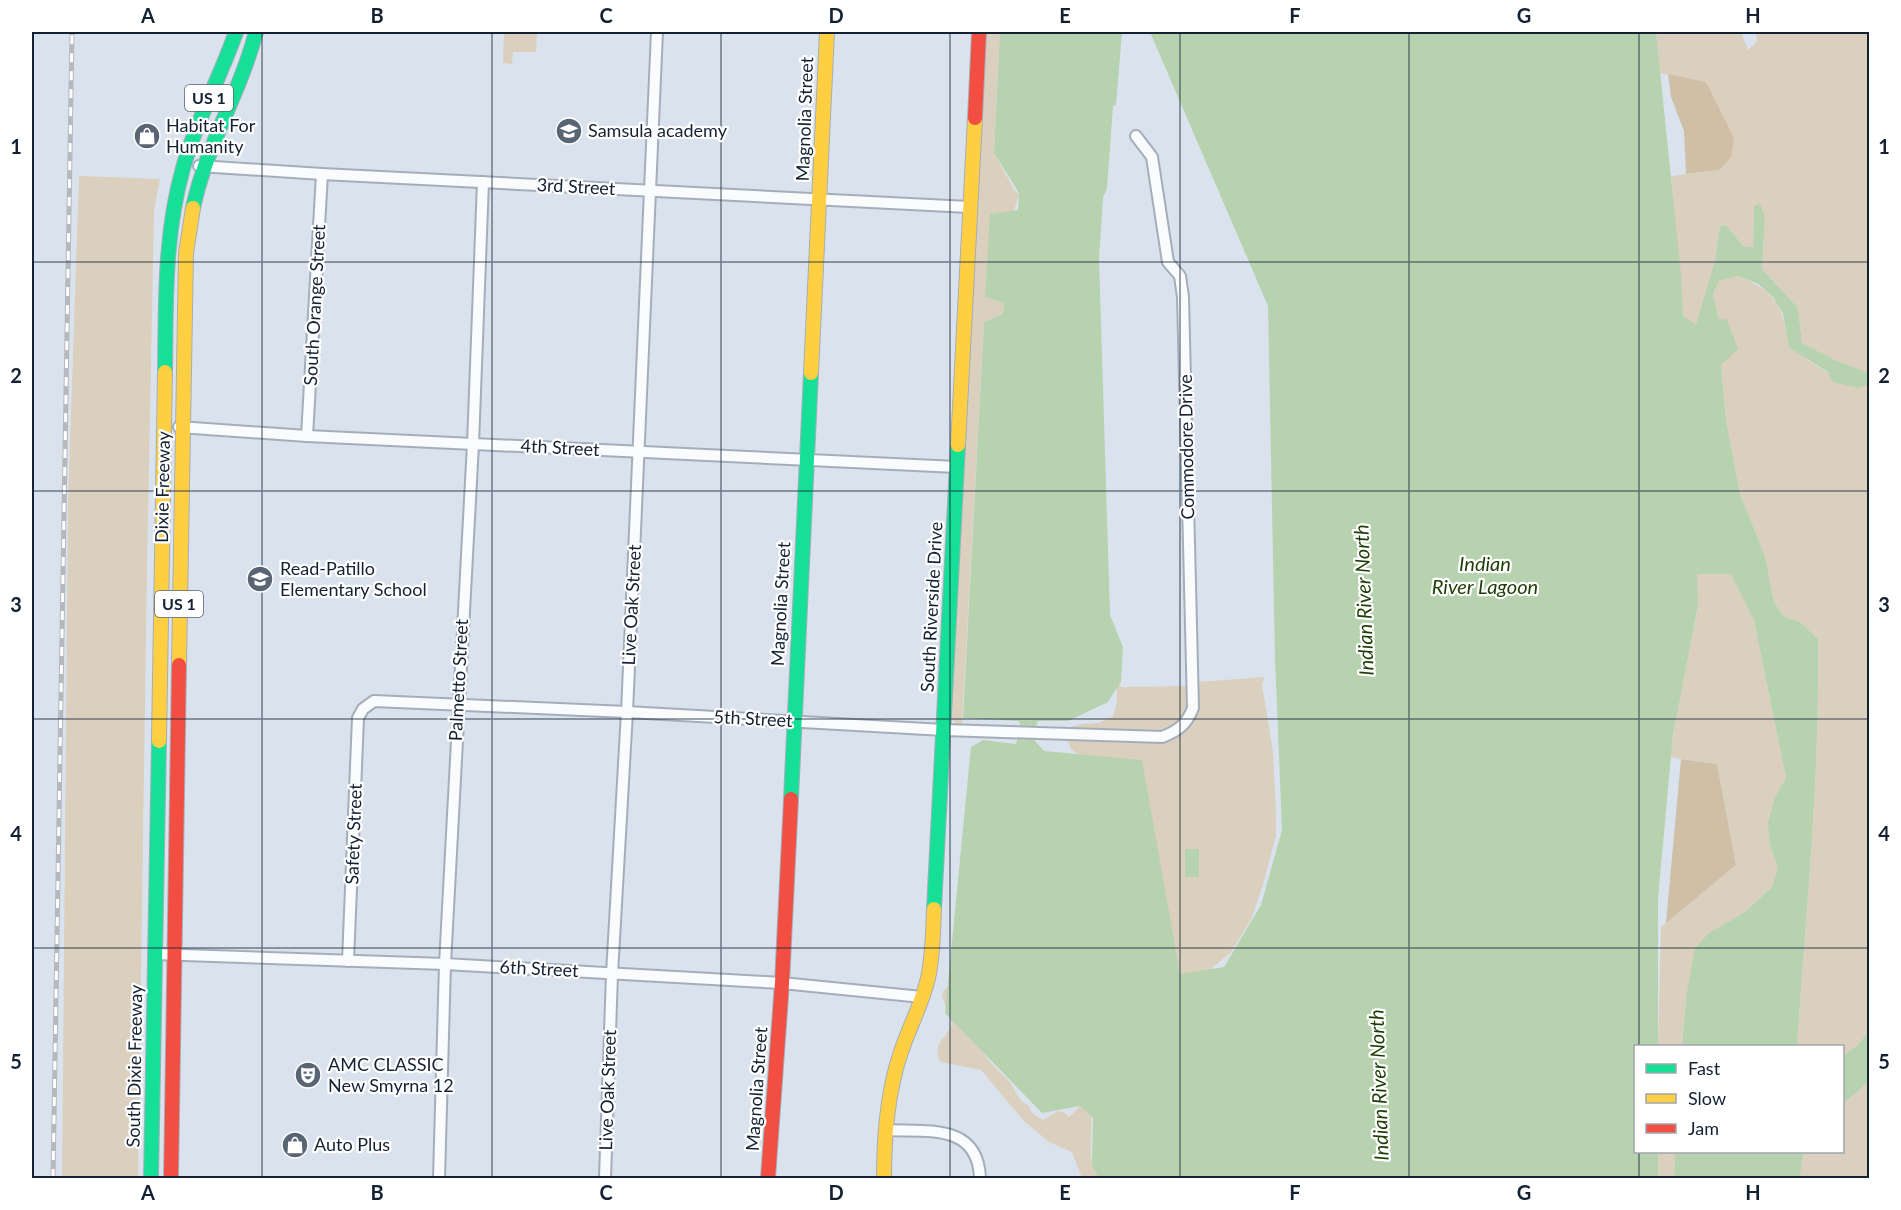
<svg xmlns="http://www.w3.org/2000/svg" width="1901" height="1210" viewBox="0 0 1901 1210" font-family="Lato,sans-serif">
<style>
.green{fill:#dbcfbe}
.forest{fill:#cfbfa6}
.water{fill:#b7d2af}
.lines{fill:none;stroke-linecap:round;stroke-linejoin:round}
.street-casing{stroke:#a4aebb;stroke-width:14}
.fast-casing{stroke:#a4aebb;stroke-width:16}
.slow-casing{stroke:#a4aebb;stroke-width:16}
.jam-casing{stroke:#a4aebb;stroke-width:16}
.street{stroke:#f9fbfc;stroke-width:10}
.fast{stroke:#16e098;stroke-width:14}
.slow{stroke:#ffcf43;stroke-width:14}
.jam{stroke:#f24e42;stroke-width:14}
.rail-casing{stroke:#b5b8bd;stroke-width:5}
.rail{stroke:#fff;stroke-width:3;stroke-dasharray:9;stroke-linecap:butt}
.grid{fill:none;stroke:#132133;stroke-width:1.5;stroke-opacity:0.55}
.labels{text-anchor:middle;stroke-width:4.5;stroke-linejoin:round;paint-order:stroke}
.shield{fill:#fff;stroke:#5a6470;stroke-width:1.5}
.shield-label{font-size:16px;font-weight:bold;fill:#132133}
.street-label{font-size:18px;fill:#132133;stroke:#fff}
.poi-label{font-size:18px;fill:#132133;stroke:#fff;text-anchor:start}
.water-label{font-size:20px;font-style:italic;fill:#1d3d04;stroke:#fff}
.neatline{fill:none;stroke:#132133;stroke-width:2}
.grid-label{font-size:20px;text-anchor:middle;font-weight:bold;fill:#132133}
</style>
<rect width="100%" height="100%" fill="#dae3ed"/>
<g class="green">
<path d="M504 32H537L536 52H513L512 64 503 63Z"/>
<path d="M986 32H1000L994 153 1015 191 1019 194 1014 211 991 214 985 297 1004 303 1003 314 984 322 962 724H957L950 717Z"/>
<path d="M1656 32H1741L1748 50 1757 41 1756 32H1869V373L1837 361 1802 343 1798 308 1762 269 1765 218 1754 206 1753 247H1744L1726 225 1720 226 1715 260 1696 326 1683 316 1671 176 1719 170 1706 82 1660 73Z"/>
<path d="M79 176 160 179 154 211 147 567 138 1178H62L68 503Z"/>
<path d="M1738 276C1780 294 1781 306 1789 348L1828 373 1859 388 1869 384 1870 1031 1859 1044 1843 1056 1842 1046H1797C1806 911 1820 775 1818 639L1800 622 1784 617 1774 602 1765 556 1740 494 1726 420 1721 365 1719 319 1713 294 1719 281Z"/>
<path d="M1697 574H1732L1754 620 1786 778 1775 797 1770 845 1778 868 1772 887 1745 912 1709 933 1686 998 1682 1046H1658L1661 927 1736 865 1717 764 1670 757 1677 711 1698 608 1696 592Z"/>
<path d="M1265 677 1262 684 1273 752 1276 814V836L1264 881 1251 920 1231 952 1206 973 1180 978 1087 761 1072 750 1067 740 1163 742C1196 729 1199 715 1198 682Z"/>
<path d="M1117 684 1121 687 1187 686C1188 711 1187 722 1162 731L1067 728 1081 724 1099 723 1113 716 1117 701Z"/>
<path d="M950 985 969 1035 991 1063 1010 1082 1021 1101 1029 1106 1032 1113 1043 1120 1058 1111 1065 1113 1069 1117 1081 1105 1091 1112C1093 1134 1086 1159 1098 1178H1082L1072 1152 1049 1142 1024 1121 981 1070 941 1062C930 1045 947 1038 952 1024L942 996 943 991Z"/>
<path d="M1869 1081V1178H1800L1803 1152H1842L1843 1104Z"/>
<path d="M1656 1152H1675L1674 1178H1657Z"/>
</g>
<g class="forest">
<path d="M1668 74 1706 82 1734 138 1731 157 1719 170 1686 174 1684 131 1671 97Z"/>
<path d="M1681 759 1717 764 1736 865 1666 923Z"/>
</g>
<g class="water">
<path d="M1000 32H1122L1116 105 1113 106 1107 188 1103 198 1099 258 1110 615 1123 647 1121 682 1108 702 1068 721H1038L1035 728V741L1044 751 1142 760 1180 974 1224 967 1261 905 1282 830 1275 658 1268 306 1150 32H1656L1681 275 1683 316 1696 325 1715 260 1720 226 1726 225 1744 247H1753L1754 206 1760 204 1765 217 1762 269 1798 308 1802 343 1837 361 1869 373V384L1859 388 1832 382 1828 372 1789 348 1783 314 1773 297 1758 284 1738 276 1719 281 1713 294 1719 319 1727 320 1738 349 1721 365 1726 420 1740 494 1765 556 1774 602 1784 617 1800 622 1818 639C1820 775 1806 911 1797 1046H1682L1686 998 1695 948 1709 933 1745 912 1772 887 1778 868 1770 845 1768 823 1775 797 1786 778 1754 620 1731 574H1697L1698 606 1673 734 1658 898V1046H1636V1152H1658V1178H1098L1092 1165 1093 1118 1080 1106 1042 1113 945 1013 971 747 983 740 1016 744 1021 727 1019 721 963 718 984 322 1003 314 1004 303 985 297 990 214 1018 210 1019 193 994 153Z"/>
<rect x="1185" y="849" width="14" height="28"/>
<path d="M1869 1031V1081L1843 1104V1056L1859 1044Z"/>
<path d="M1675 1152H1803L1800 1178H1674Z"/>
</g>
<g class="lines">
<defs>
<g id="street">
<path d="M199 166 322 174 969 207"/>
<path d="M179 427 307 436 957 467"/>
<path d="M307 436 322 174"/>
<path d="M155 954 445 964 782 983 922 997"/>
<path d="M348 961 358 718 363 709 374 701 627 712 944 730 1162 737C1178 731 1187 724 1193 708L1183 297 1180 276 1168 262 1152 157 1136 136"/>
<path d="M887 1130C927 1132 978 1123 980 1178"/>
<path d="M439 1178 445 964 473 444 483 182"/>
<path d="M605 1178 612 974 627 712 657 32"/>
</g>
<g id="fast">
<path d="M193 208C206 146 240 93 256 32"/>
<path d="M165 372C166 302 164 236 183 168 196 121 220 78 236 32"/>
<path d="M791 799 811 373"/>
<path d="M934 909 958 445"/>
<path d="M151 1178 159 741"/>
</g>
<g id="slow">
<path d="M811 373 827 32"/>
<path d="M958 445 975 118"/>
<path d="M179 665 186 253 193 208"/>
<path d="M159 741 165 372"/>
<path d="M884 1178C884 1137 887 1094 900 1055 908 1029 922 1005 928 978 933 956 933 932 934 909"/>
</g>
<g id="jam">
<path d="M975 118 979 32"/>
<path d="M171 1178 179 665"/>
<path d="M768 1178 782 983 791 799"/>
</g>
</defs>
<use href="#street" class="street-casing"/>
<use href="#fast" class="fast-casing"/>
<use href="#slow" class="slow-casing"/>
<use href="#jam" class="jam-casing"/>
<use href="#street" class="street"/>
<use href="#fast" class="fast"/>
<use href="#slow" class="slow"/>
<use href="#jam" class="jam"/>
<defs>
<path id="rail" d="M53 1178 72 32"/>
</defs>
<use href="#rail" class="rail-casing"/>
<use href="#rail" class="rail"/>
</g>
<path class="grid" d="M262 32V1178M492 32V1178M721 32V1178M950 32V1178M1180 32V1178M1409 32V1178M1639 32V1046M32 262H1870M32 491H1870M32 719H1870M32 948H1870M1639 1152V1178"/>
<defs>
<symbol id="school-disc" viewBox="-11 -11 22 22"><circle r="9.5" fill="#596574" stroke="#fff"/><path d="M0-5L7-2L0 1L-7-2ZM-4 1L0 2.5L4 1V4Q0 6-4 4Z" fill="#fff"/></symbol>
<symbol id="shop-disc" viewBox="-11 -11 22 22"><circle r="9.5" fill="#596574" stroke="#fff"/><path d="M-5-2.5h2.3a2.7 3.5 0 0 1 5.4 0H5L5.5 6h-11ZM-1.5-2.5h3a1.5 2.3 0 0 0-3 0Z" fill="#fff"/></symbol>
<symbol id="theatre-disc" viewBox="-11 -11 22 22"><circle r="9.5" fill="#596574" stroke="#fff"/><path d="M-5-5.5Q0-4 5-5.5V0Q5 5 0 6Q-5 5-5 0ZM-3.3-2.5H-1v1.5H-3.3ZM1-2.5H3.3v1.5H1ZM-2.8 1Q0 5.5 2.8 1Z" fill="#fff"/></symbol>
</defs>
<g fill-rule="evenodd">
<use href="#school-disc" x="554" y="116" width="30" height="30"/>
<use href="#shop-disc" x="132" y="121" width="30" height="30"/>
<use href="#school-disc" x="245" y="564" width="30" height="30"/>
<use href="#theatre-disc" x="293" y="1060" width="30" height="30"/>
<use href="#shop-disc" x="280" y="1130" width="30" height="30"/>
</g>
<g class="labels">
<g class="shield">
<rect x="185" y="85" width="48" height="26" rx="4.5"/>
<rect x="155" y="591" width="48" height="26" rx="4.5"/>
</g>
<g class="shield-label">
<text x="209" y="104">US 1</text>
<text x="179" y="610">US 1</text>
</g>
<g class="street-label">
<text transform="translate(805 119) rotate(-88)" y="6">Magnolia Street</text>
<text transform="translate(576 187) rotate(3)" y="6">3rd Street</text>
<text transform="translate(315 305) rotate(-87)" y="6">South Orange Street</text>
<text transform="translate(1187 447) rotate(-91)" y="6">Commodore Drive</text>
<text transform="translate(560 448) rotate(3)" y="6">4th Street</text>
<text transform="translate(163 487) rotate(-89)" y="6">Dixie Freeway</text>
<text transform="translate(781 604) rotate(-87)" y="6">Magnolia Street</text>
<text transform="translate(632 605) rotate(-87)" y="6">Live Oak Street</text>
<text transform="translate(932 607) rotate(-87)" y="6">South Riverside Drive</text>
<text transform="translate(459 680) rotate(-87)" y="6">Palmetto Street</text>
<text transform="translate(753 719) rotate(3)" y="6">5th Street</text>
<text transform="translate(354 834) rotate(-88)" y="6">Safety Street</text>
<text transform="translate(539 969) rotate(3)" y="6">6th Street</text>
<text transform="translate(135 1066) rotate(-89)" y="6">South Dixie Freeway</text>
<text transform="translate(757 1089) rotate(-86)" y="6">Magnolia Street</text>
<text transform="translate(608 1090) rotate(-88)" y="6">Live Oak Street</text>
</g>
<g class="poi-label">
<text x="166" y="132">Habitat For<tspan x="166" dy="21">Humanity</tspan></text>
<text x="588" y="137">Samsula academy</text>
<text x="280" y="575">Read-Patillo<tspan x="280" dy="21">Elementary School</tspan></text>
<text x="328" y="1071">AMC CLASSIC<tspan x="328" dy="21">New Smyrna 12</tspan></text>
<text x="314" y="1151">Auto Plus</text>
</g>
<g class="water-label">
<text x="1485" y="571">Indian<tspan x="1485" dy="23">River Lagoon</tspan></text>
<text transform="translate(1364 600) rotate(-92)" y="7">Indian River North</text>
<text transform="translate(1379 1085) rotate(-92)" y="7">Indian River North</text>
</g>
</g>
<rect width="1901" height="1210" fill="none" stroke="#ffffff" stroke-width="66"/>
<rect x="1634" y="1045" width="210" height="108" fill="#ffffff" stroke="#a1a6ad" stroke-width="1.5"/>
<rect x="1646" y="1064" width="30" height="9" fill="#16e098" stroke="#a1a6ad" stroke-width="1.5"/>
<text x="1688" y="1075" font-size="18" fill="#132133">Fast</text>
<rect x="1646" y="1094" width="30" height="9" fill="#ffcf43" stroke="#a1a6ad" stroke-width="1.5"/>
<text x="1688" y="1105" font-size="18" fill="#132133">Slow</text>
<rect x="1646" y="1124" width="30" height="9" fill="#f24e42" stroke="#a1a6ad" stroke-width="1.5"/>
<text x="1688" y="1135" font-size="18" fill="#132133">Jam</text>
<rect x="33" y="33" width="1835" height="1144" class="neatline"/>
<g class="grid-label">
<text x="148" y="23">A</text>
<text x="377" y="23">B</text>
<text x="606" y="23">C</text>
<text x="836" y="23">D</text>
<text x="1065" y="23">E</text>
<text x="1295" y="23">F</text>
<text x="1524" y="23">G</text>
<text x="1753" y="23">H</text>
<text x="16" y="154">1</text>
<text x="1884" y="154">1</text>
<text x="16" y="383">2</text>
<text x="1884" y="383">2</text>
<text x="16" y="612">3</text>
<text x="1884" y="612">3</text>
<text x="16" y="841">4</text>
<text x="1884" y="841">4</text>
<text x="16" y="1069">5</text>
<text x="1884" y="1069">5</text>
<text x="148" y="1200">A</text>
<text x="377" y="1200">B</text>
<text x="606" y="1200">C</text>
<text x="836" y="1200">D</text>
<text x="1065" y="1200">E</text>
<text x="1295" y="1200">F</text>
<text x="1524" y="1200">G</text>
<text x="1753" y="1200">H</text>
</g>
</svg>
